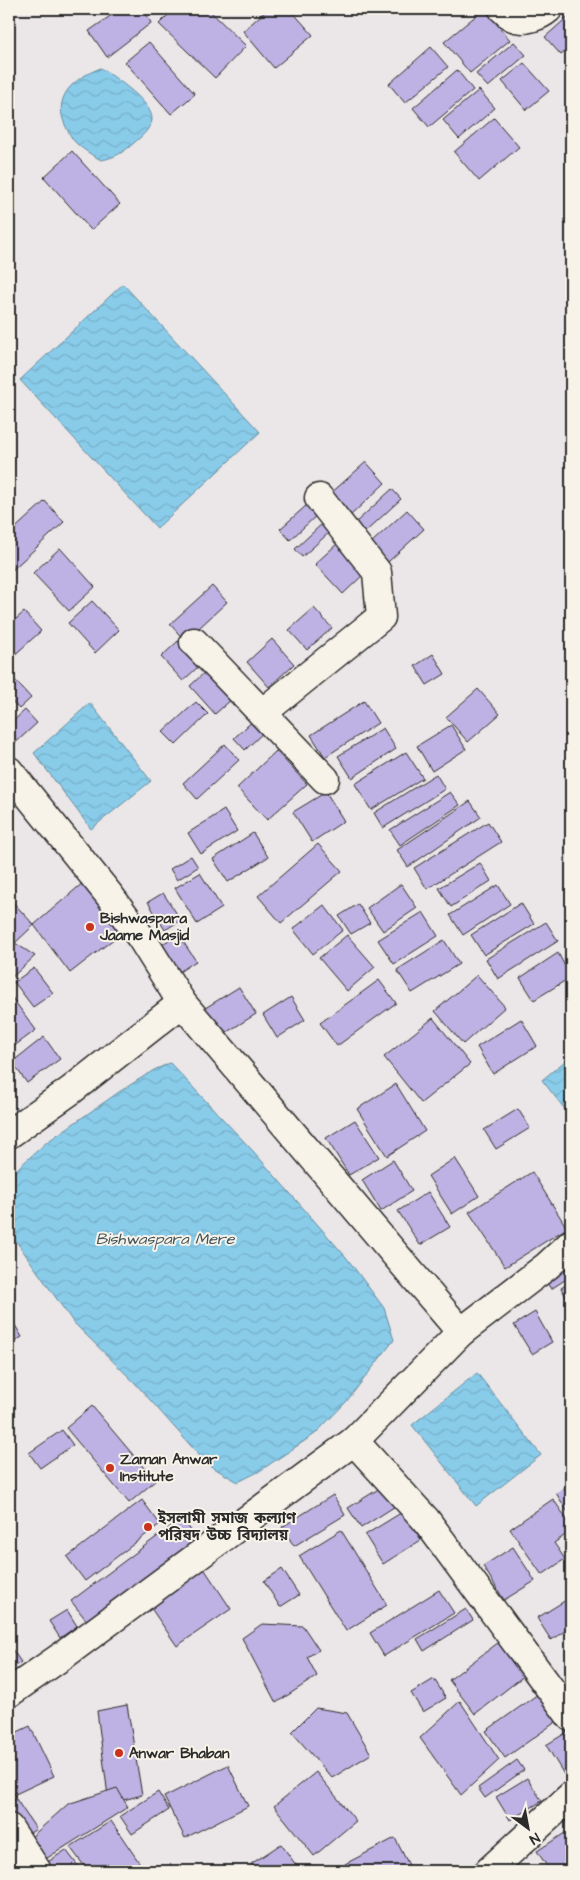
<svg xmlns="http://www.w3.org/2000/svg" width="580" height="1880" viewBox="0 0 580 1880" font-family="'Architects Daughter','Noto Sans Bengali',sans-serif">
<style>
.water{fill:url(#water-waves);stroke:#638c9e}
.building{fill:#bdb2e3;stroke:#2b2b2b}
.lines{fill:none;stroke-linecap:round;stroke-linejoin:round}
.minor-casing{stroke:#2b2b2b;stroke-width:31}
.minor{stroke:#f7f3e8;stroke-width:28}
.poi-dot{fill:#c8321e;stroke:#f7f3e8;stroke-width:2}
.labels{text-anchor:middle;stroke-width:4;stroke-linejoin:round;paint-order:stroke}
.poi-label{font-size:15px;font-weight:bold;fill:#2b2b2b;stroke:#f7f3e8;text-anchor:start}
.water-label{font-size:16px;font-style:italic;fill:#42535b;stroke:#f7f3e8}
</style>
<defs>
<pattern id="water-waves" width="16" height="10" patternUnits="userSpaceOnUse" patternTransform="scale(1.25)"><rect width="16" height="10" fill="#89ccea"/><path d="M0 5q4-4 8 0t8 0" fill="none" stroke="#76afc9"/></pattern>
</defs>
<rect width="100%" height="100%" fill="#ebe6e7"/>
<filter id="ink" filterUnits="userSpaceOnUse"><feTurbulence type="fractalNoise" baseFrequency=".02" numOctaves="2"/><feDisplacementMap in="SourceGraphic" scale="10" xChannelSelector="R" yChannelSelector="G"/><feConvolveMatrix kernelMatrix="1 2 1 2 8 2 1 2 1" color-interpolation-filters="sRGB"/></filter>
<g filter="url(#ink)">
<g class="water">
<path d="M101 68C115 78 153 102 152 120 151 128 141 137 135 142 125 151 115 158 101 160 92 155 82 149 75 142 72 139 69 133 67 129 50 97 74 78 101 68Z"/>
<path d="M123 284 260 432 157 528 20 380Z"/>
<path d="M90 703 151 781 91 829 34 753Z"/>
<path d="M571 1056V1117L542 1080Z"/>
<path d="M170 1063 253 1151 346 1257 384 1308 394 1340 346 1402 315 1434 258 1472 238 1482 207 1464 135 1383 73 1322 9 1231V1176L47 1142 119 1092 154 1070Z"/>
<path d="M477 1373 541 1455 476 1506 412 1425Z"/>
</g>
<g class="building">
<path d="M120 9H144L151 23 107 57 89 31Z"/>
<path d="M174 9H208L246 46 215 78 159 24Z"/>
<path d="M268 9H290L313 35 274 68 243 31Z"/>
<path d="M484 9 510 40 470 73 444 42Z"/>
<path d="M571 14V47L561 55 545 37Z"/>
<path d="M149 42 195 94 171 114 125 62Z"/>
<path d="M514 42 526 55 488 87 476 74Z"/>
<path d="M431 47 448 67 405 103 389 84Z"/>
<path d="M524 63 549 91 526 110 502 81Z"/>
<path d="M457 70 473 90 429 127 413 108Z"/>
<path d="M479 90 495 108 459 139 443 120Z"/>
<path d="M494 118 519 147 479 181 454 152Z"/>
<path d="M72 151 120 204 91 230 44 177Z"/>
<path d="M9 176 14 182 9 187Z"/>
<path d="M366 462 385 483 349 517 329 495Z"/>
<path d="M392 489 401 499 362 535 353 525Z"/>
<path d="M45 501 64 522 9 573V534Z"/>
<path d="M308 504 318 514 290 540 280 529Z"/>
<path d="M407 510 424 529 388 562 371 543Z"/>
<path d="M324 522 332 530 302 557 295 549Z"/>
<path d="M338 543 365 573 343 594 315 564Z"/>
<path d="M60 548 95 587 69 611 33 573Z"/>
<path d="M212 586 227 602 185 641 170 624Z"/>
<path d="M92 601 119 630 95 653 68 623Z"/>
<path d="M314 608 332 628 307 650 289 630Z"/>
<path d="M24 612 41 631 10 659 9 625Z"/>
<path d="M272 639 294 664 269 687 247 662Z"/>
<path d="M178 641 200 665 183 681 161 657Z"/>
<path d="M433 654 445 674 427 685 415 666Z"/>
<path d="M206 671 232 699 215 714 190 686Z"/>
<path d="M13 678 31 698 19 709 9 698V682Z"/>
<path d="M478 689 500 714 468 742 446 717Z"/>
<path d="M364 701 378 723 325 757 311 735Z"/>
<path d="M196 702 208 714 176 745 163 732Z"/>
<path d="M25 710 37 723 11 747 9 744V725Z"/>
<path d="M255 719 266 730 245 750 234 738Z"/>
<path d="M451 725 466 749 432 771 417 746Z"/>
<path d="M383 728 396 749 352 778 338 756Z"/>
<path d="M225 744 239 760 197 799 183 783Z"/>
<path d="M276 751 307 784 267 820 237 788Z"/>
<path d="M406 752 423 778 371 810 355 784Z"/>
<path d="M436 774 445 789 383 828 374 813Z"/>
<path d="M326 792 344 821 312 842 293 812Z"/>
<path d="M450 792 460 805 400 845 390 830Z"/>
<path d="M470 801 481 817 408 867 397 850Z"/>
<path d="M224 810 237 831 201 854 188 833Z"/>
<path d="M488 822 501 842 427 889 414 868Z"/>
<path d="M253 833 268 857 228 882 213 859Z"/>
<path d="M318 844 342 871 281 923 258 896Z"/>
<path d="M191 856 198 867 177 880 170 869Z"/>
<path d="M480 863 491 881 451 907 439 888Z"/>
<path d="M200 873 222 908 197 924 175 888Z"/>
<path d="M85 881 124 931 70 973 34 925Z"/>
<path d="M401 884 417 908 383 931 367 908Z"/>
<path d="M498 885 510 904 463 935 450 915Z"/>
<path d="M163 893 181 920 165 930 148 902Z"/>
<path d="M9 898 34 925 15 943 35 956 9 980Z"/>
<path d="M521 903 534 924 484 955 471 935Z"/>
<path d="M358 904 370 923 351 934 339 916Z"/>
<path d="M324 905 343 930 313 954 293 929Z"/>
<path d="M423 912 438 936 394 964 378 940Z"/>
<path d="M546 922 558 941 498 979 486 959Z"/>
<path d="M178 934 196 961 176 974 158 947Z"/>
<path d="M347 935 375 967 347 991 319 958Z"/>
<path d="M444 940 459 964 412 993 397 970Z"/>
<path d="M558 953 571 977 534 1000 520 978Z"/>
<path d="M34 968 53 993 33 1007 14 982Z"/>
<path d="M477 975 505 1007 463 1044 435 1011Z"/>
<path d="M379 980 396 1003 337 1046 320 1023Z"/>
<path d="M239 987 256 1014 219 1037 202 1010Z"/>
<path d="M10 995 36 1030 9 1050V996Z"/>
<path d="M291 997 305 1020 277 1038 263 1015Z"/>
<path d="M433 1018 470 1064 421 1103 384 1057Z"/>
<path d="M521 1019 537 1046 493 1074 477 1047Z"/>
<path d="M44 1037 60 1059 27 1083 12 1062Z"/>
<path d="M396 1084 425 1131 387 1156 357 1109Z"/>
<path d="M518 1109 530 1128 496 1149 484 1130Z"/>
<path d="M355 1120 379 1157 349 1175 326 1138Z"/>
<path d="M455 1158 479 1196 452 1214 428 1176Z"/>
<path d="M393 1160 412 1191 381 1211 362 1180Z"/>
<path d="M532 1172 567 1228 505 1267 469 1212Z"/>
<path d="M428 1192 450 1227 420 1245 398 1211Z"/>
<path d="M571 1255V1276L551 1289 541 1274Z"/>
<path d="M571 1282V1305L561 1288Z"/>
<path d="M535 1312 552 1342 532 1354 514 1325Z"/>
<path d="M9 1315 22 1337 9 1345Z"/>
<path d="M92 1406 155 1481 129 1503 66 1428Z"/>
<path d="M62 1430 73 1445 40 1468 29 1453Z"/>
<path d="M571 1484V1517L556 1493Z"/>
<path d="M385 1485 397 1505 361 1528 348 1508Z"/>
<path d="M333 1495 345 1515 294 1546 282 1527Z"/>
<path d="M553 1499 571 1525V1531L554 1543 565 1559 542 1575 510 1529Z"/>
<path d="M142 1500 160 1524 85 1581 67 1557Z"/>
<path d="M404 1511 421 1540 383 1564 365 1535Z"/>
<path d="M182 1518 197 1539 87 1621 71 1601Z"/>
<path d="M341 1530 387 1605 346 1631 299 1556Z"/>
<path d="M513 1547 535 1581 504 1600 483 1566Z"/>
<path d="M201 1564 231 1609 177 1646 146 1601Z"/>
<path d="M282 1569 299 1595 280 1607 264 1581Z"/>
<path d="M439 1590 454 1613 384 1656 370 1633Z"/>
<path d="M571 1597V1627L551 1640 537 1618Z"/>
<path d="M466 1609 473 1620 424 1651 417 1639Z"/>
<path d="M67 1610 77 1626 60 1638 49 1621Z"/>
<path d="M262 1624 303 1626 319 1650 307 1657 317 1676 276 1703 242 1638Z"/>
<path d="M499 1642 525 1675 475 1714 449 1680Z"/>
<path d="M9 1645 21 1662 9 1670Z"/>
<path d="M434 1679 446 1698 423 1712 411 1693Z"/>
<path d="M541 1692 560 1719 505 1758 486 1731Z"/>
<path d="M460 1701 499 1760 461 1795 420 1738Z"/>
<path d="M127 1705 142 1795 109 1804 97 1711Z"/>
<path d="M316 1708 347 1713 371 1754 332 1778 292 1732Z"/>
<path d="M30 1726 54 1776 9 1797V1736Z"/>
<path d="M569 1731 571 1735V1779L568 1781 546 1745Z"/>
<path d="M517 1760 524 1770 485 1798 478 1788Z"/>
<path d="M228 1765 248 1806 185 1838 164 1797Z"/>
<path d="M316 1772 356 1821 314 1856 274 1806Z"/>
<path d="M527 1778 542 1801 510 1820 496 1797Z"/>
<path d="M117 1788 128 1807 44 1860 30 1838 68 1804Z"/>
<path d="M158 1792 169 1810 132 1834 120 1816Z"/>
<path d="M16 1799 36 1829 23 1838 9 1817V1803Z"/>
<path d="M111 1821 145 1871H88L70 1847Z"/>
<path d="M571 1829V1871H550L537 1851Z"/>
<path d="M395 1838 412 1871H349L345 1864Z"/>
<path d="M281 1844 298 1868 293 1871H256L251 1864Z"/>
<path d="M66 1850 82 1871H42L40 1867Z"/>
<path d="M313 1865 317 1871H305Z"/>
</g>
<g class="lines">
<defs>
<g id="minor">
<path d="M503 9C506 11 509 16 513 17 524 22 540 16 548 9"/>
<path d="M194 642 325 779"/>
<path d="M262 713 381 617 377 572 319 498"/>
<path d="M9 771 110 896 142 939 182 1003 461 1332 354 1441"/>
<path d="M9 1134 70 1091 182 1003"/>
<path d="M461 1332 547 1266 571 1244"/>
<path d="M9 1693 65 1654 354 1441 426 1520 571 1717"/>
<path d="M9 1828 37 1871"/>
<path d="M489 1871 571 1796"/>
</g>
</defs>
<use href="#minor" class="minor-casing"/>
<use href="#minor" class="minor"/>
</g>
</g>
<g class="poi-dot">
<circle cx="90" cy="927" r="5"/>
<circle cx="110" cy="1468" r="5"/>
<circle cx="148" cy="1527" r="5"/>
<circle cx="119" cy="1753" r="5"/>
</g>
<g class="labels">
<g class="poi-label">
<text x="100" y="923">Bishwaspara<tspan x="100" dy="17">Jaame Masjid</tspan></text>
<text x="120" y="1464">Zaman Anwar<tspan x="120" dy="17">Institute</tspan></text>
<text x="158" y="1523">ইসলামী সমাজ কল্যাণ<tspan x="158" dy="17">পরিষদ উচ্চ বিদ্যালয়</tspan></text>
<text x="129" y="1758">Anwar Bhaban</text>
</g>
<g class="water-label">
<text x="165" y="1244">Bishwaspara Mere</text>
</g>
</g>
<rect width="580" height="1880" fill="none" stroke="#f7f3e8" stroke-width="30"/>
<rect x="15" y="15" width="550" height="1850" fill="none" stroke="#2b2b2b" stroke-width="2" filter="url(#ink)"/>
<g transform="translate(528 1828) rotate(148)" stroke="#f7f3e8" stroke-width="4" paint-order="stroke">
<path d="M0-4L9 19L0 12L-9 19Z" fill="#2b2b2b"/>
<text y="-8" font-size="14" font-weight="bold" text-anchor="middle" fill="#2b2b2b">N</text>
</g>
</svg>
